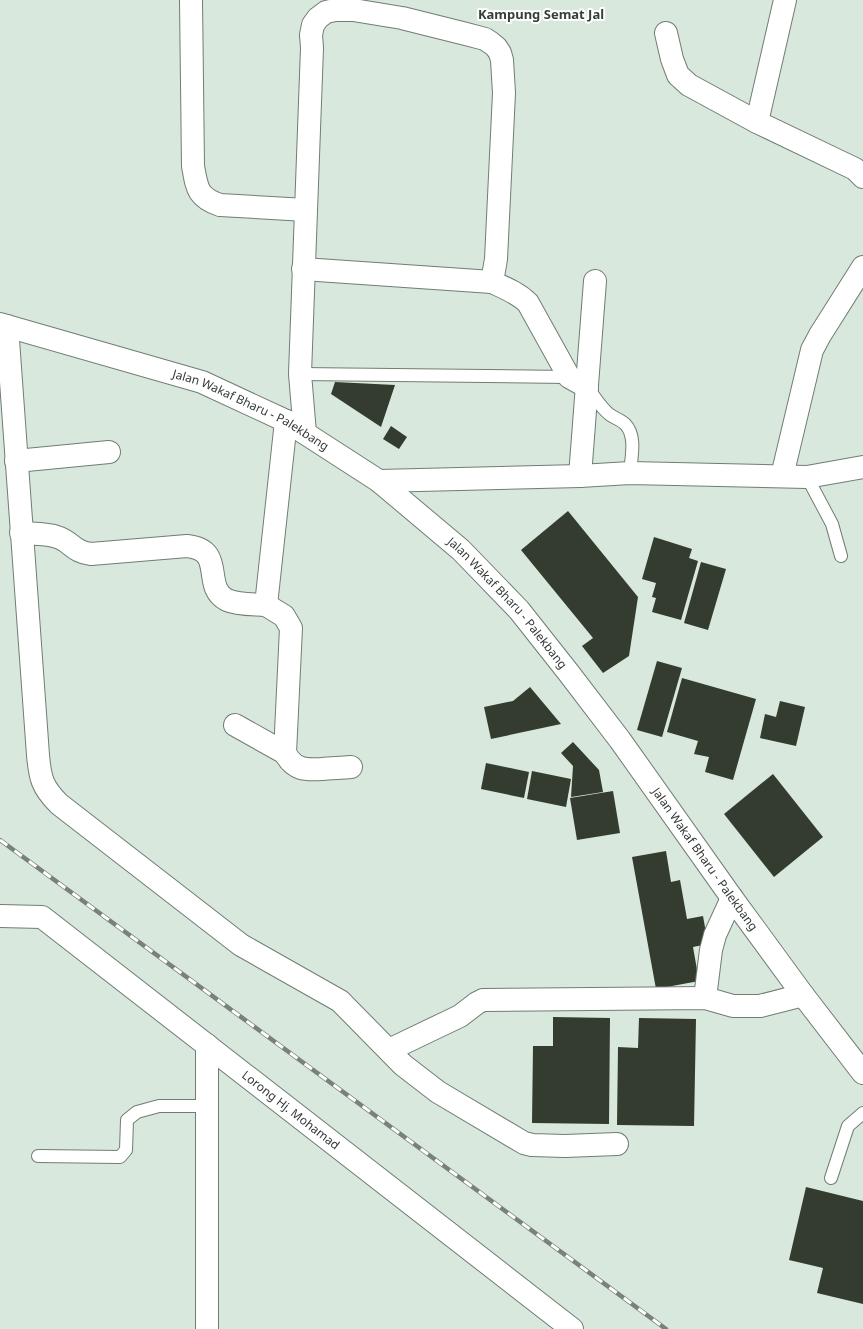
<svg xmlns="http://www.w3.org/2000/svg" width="863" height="1329" viewBox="0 0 863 1329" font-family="'Noto Sans',sans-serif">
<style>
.building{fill:#343b2f}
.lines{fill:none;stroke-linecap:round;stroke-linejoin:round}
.lane-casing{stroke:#707d73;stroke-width:14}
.street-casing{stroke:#707d73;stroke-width:24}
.secondary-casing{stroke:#707d73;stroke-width:24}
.lane{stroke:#fff;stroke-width:12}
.street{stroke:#fff;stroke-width:22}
.secondary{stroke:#fff;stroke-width:22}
.rail-casing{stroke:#79827a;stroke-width:4.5}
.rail{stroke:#fff;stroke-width:3;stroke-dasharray:9;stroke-linecap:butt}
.labels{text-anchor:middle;stroke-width:4;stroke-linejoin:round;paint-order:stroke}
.street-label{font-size:12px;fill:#353b36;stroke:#fff}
.neighbourhood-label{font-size:13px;font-weight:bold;fill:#344037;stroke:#fff}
</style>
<rect width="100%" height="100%" fill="#d9e8dc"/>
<g class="building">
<path d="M335 382 395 385 381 427 331 394Z"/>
<path d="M391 426 407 437 399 449 383 439Z"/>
<path d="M568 511 638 597 629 656 603 673 582 646 593 638 521 550Z"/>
<path d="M654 537 692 549 689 558 698 561 681 620 652 612 656 598 652 597 656 583 642 579Z"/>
<path d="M701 562 726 569 708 630 684 623Z"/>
<path d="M657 661 682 668 662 737 637 730Z"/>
<path d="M682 678 756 699 733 780 705 772 709 757 694 754 698 741 667 732Z"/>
<path d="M530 687 561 724 491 739 484 707 513 701Z"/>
<path d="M780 701 805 707 796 746 760 738 765 714 776 717Z"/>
<path d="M573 742 599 770 603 792 571 797 573 766 561 753Z"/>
<path d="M486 763 529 772 524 798 481 789Z"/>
<path d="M532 771 571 779 566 807 527 799Z"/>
<path d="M773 774 823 837 774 877 724 814Z"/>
<path d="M613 791 620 833 577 840 570 798Z"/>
<path d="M666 851 671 882 680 880 687 919 703 916 708 944 693 947 699 981 656 989 632 857Z"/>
<path d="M553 1017 610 1018 609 1124 532 1123 533 1046H553Z"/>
<path d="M639 1018 696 1019 694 1126 617 1125 618 1047 638 1048Z"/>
<path d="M806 1187 863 1201V1304L817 1293 823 1268 789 1260Z"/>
</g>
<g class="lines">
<defs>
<g id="lane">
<path d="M300 374 569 377"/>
<path d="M587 387C594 396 601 408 609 414 614 418 621 420 625 424 637 436 631 458 630 473"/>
<path d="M807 477 832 524 841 556"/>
<path d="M38 1156 120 1157 126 1150 127 1120 137 1112 159 1106H207"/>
<path d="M831 1178 848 1126 863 1113"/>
</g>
<g id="street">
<path d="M191 0 193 166C197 188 197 197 220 205L306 210"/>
<path d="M666 33 672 59 678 75 689 85 757 122 855 169 863 177"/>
<path d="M757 122 785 0"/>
<path d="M303 269 492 282C505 288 518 293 528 303L569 377 587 387"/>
<path d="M7 326 38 755C40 778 42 787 59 804L241 945 340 1001 403 1065 438 1092 524 1143 532 1145 565 1146 617 1144"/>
<path d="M305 433 300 374 312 48 311 35 313 25 318 18 326 12 335 10H353L402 18 466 34 485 39 491 43 496 47 500 53 502 60 504 93 496 259 492 282"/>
<path d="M16 461 109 452"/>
<path d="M580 476 595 281"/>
<path d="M782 476 812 350 820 335 863 267"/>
<path d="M379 481 580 476 630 473 807 477 863 467"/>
<path d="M21 533C32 534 46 533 57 537 71 541 73 552 91 554L187 546C227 550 201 587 227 600 238 605 254 604 266 605L286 421"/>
<path d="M235 725 285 753 291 628 284 616 266 605"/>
<path d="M285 753C294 770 305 770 322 769 332 768 341 768 351 767"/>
<path id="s1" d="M0 916 42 917 572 1329"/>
<path d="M705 998 711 950 715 935 732 898"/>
<path d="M207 1045V1329"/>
<path d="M389 1050 460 1016 477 1003 483 1000 705 998 733 1006H760L803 995"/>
</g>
<g id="secondary">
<path id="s2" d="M0 324 202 382 286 421 379 481 461 550 519 610 568 672 620 740 732 898 803 995 863 1073"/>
</g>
</defs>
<use href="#lane" class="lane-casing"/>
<use href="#street" class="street-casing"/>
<use href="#secondary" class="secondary-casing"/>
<use href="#lane" class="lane"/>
<use href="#street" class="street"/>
<use href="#secondary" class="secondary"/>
<defs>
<path id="rail" d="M0 840 666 1329"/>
</defs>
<use href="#rail" class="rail-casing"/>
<use href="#rail" class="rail"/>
</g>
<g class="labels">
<g class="street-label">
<text dy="4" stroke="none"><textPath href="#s2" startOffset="266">Jalan Wakaf Bharu - Palekbang</textPath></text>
<text dy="4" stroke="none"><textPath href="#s2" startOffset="591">Jalan Wakaf Bharu - Palekbang</textPath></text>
<text dy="4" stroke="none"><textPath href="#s2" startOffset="915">Jalan Wakaf Bharu - Palekbang</textPath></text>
<text dy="4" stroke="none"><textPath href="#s1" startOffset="357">Lorong Hj. Mohamad</textPath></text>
</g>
<g class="neighbourhood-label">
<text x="541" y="19">Kampung Semat Jal</text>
</g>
</g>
</svg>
